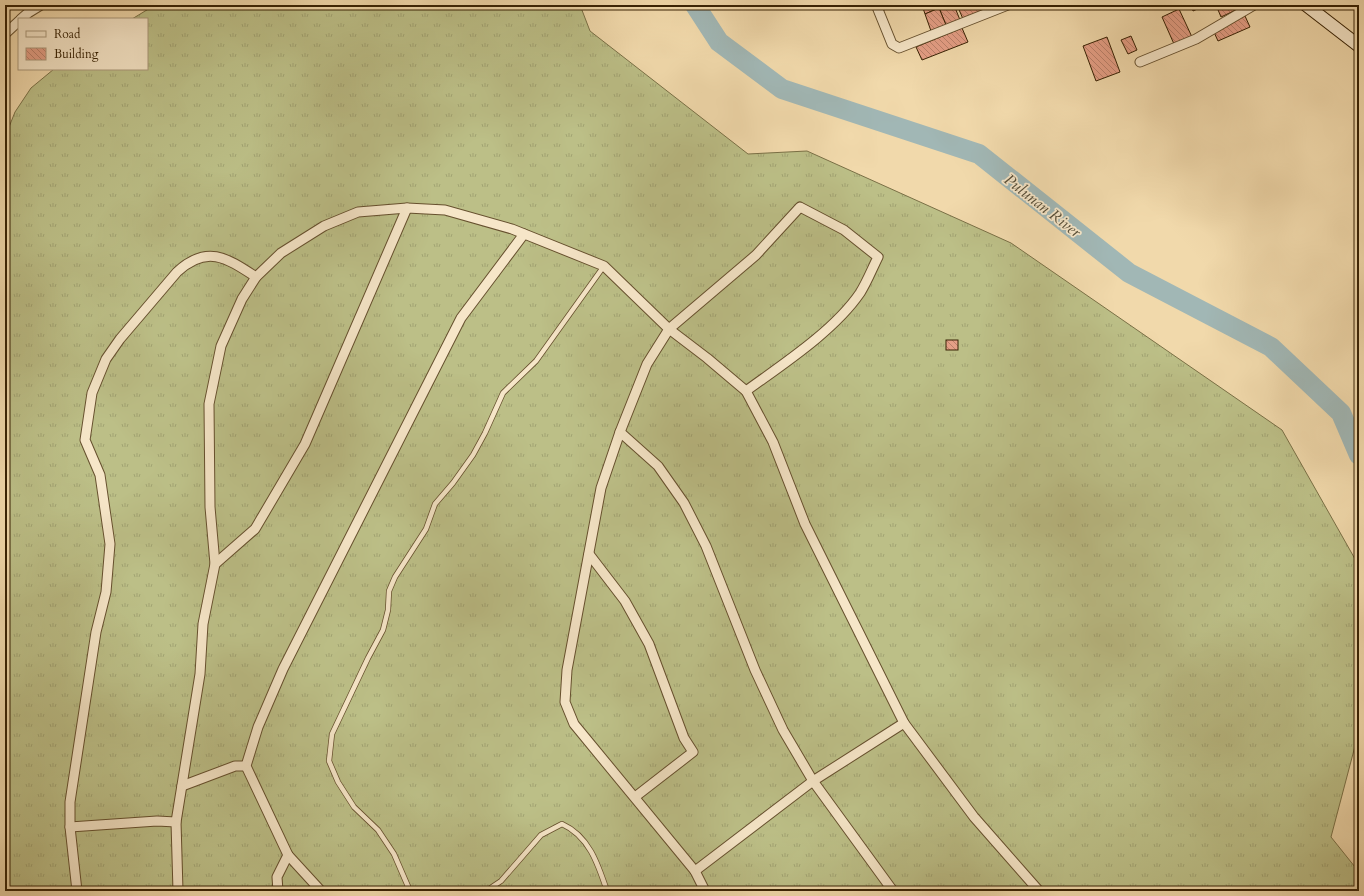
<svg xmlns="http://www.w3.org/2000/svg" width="1364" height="896" viewBox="0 0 1364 896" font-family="Cardo,serif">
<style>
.grass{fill:url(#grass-tufts);stroke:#7a7046}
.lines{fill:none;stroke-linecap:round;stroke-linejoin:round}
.river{stroke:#a1b7b5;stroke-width:20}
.building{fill:url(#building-back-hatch);stroke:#382204}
.lane-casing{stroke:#66502e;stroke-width:6}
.street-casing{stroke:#66502e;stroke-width:11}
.secondary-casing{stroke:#382204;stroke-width:14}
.lane{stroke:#f6e6c8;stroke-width:4.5}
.street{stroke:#f6e6c8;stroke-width:9}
.secondary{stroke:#f6e6c8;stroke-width:12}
.labels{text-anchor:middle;stroke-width:3.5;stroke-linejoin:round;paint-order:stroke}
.water-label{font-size:16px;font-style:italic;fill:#584f39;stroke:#f6e6c8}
</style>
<defs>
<pattern id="grass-tufts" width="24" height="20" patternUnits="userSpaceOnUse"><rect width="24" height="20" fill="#bcbf87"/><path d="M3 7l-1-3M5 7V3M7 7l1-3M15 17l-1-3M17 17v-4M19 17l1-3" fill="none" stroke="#a2a473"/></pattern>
<pattern id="building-back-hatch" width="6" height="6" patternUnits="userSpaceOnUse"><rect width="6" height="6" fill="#e59f86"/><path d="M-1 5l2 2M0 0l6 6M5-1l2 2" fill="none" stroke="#bb816b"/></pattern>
</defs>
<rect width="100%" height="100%" fill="#f1d9ab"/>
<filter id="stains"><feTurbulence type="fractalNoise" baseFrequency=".005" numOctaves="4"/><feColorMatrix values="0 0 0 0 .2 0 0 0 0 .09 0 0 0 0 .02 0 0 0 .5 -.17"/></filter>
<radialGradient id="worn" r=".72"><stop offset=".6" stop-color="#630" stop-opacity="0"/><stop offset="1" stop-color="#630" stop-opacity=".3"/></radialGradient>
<path class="grass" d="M155 5H580L590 31 748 154 807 151 1011 243 1282 430 1359 566V731L1331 837 1359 872V891H5V137L15 112 31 88 54 69H147V19H132Z"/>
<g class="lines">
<path class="river" d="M695 5 719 42 782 89 979 154 1129 273 1271 347 1341 413 1359 455"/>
</g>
<g class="building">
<path d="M922 5H938L939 8 925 14Z"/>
<path d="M947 5H954L960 20 946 25 939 8Z"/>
<path d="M957 5H980L983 11 963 19Z"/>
<path d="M1191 5H1206L1193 11Z"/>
<path d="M1216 5H1239L1240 8 1221 17Z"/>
<path d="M939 8 946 25 931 31 925 14Z"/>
<path d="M1179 9 1192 37 1174 44 1162 17Z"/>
<path d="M1245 16 1250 27 1218 41 1213 30Z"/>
<path d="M962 28 968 42 922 60 916 47Z"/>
<path d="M1131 36 1137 50 1128 54 1121 40Z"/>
<path d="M1107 37 1120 72 1096 81 1083 46Z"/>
<rect x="946" y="340" width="12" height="10"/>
</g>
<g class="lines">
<defs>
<g id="lane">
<path d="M410 891 394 854 378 830 354 807 338 782 329 761 332 734 368 658 383 630 388 610 389 591 395 577 426 529 435 504 453 483 473 455 485 433 503 393 536 361 604 266"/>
<path d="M486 891 501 881 541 835 562 824C589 836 598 864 607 891"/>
</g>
<g id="street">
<path d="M883 5 877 7 892 44 899 48 1008 5"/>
<path d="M21 19 28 13 41 5"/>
<path d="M5 34 19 21"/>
<path d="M1140 62 1196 39 1254 5"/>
<path d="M620 432 658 466 684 503 706 546 755 670 783 730 813 781 893 891"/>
<path d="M589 554 625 601 649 644 684 738 693 752 635 797"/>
<path d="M215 564 255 529 305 444 407 208"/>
<path d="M182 786 235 766H246"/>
<path d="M70 827 157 821 176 822"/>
<path d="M695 871 813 781 904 723"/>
<path d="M77 891 70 827V802L96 632 106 592 110 544 100 475 85 440 92 393 106 359 120 339 177 272C207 244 227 258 256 277"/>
<path d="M178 891 176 822 200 674 203 624 215 564 210 507 209 404 221 346 242 299 256 277 281 253 324 226 358 212 407 208 445 210 512 229 604 266 669 329 707 358 746 391 773 442 805 524 904 723 974 817 1039 891"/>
<path d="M278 891 277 877 288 855"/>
<path d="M321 891 288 855 246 766 258 727 283 669 461 318 524 234"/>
<path d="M705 891 695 871 574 724 565 702 567 670 601 488 620 432 647 364 669 329 756 255 800 207 844 230 878 257C872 269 867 282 860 293 834 331 783 364 746 391"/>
</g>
<path id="secondary" d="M1306 5 1359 46"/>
</defs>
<use href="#lane" class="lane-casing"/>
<use href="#street" class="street-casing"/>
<use href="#secondary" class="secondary-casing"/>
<use href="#lane" class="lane"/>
<use href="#street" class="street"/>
<use href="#secondary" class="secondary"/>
</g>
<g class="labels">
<g class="water-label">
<text transform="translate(1043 205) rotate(38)" y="6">Pulunan River</text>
</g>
</g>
<rect width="1364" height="896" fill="none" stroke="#f1d9ab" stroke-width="20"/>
<rect x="6" y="6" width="1352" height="884" fill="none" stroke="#382204" stroke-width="2"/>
<rect x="10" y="10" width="1344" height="876" fill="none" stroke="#382204"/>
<rect x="18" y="18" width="130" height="52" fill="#f6e6c8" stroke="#aa987a"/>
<rect x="26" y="31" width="20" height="6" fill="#f6e6c8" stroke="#aa987a"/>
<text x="54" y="38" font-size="12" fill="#382204">Road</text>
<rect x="26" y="48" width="20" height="12" fill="url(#building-back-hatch)" stroke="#aa987a"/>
<text x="54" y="58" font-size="12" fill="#382204">Building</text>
<rect width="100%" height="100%" filter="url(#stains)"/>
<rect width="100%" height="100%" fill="url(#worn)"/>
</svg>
